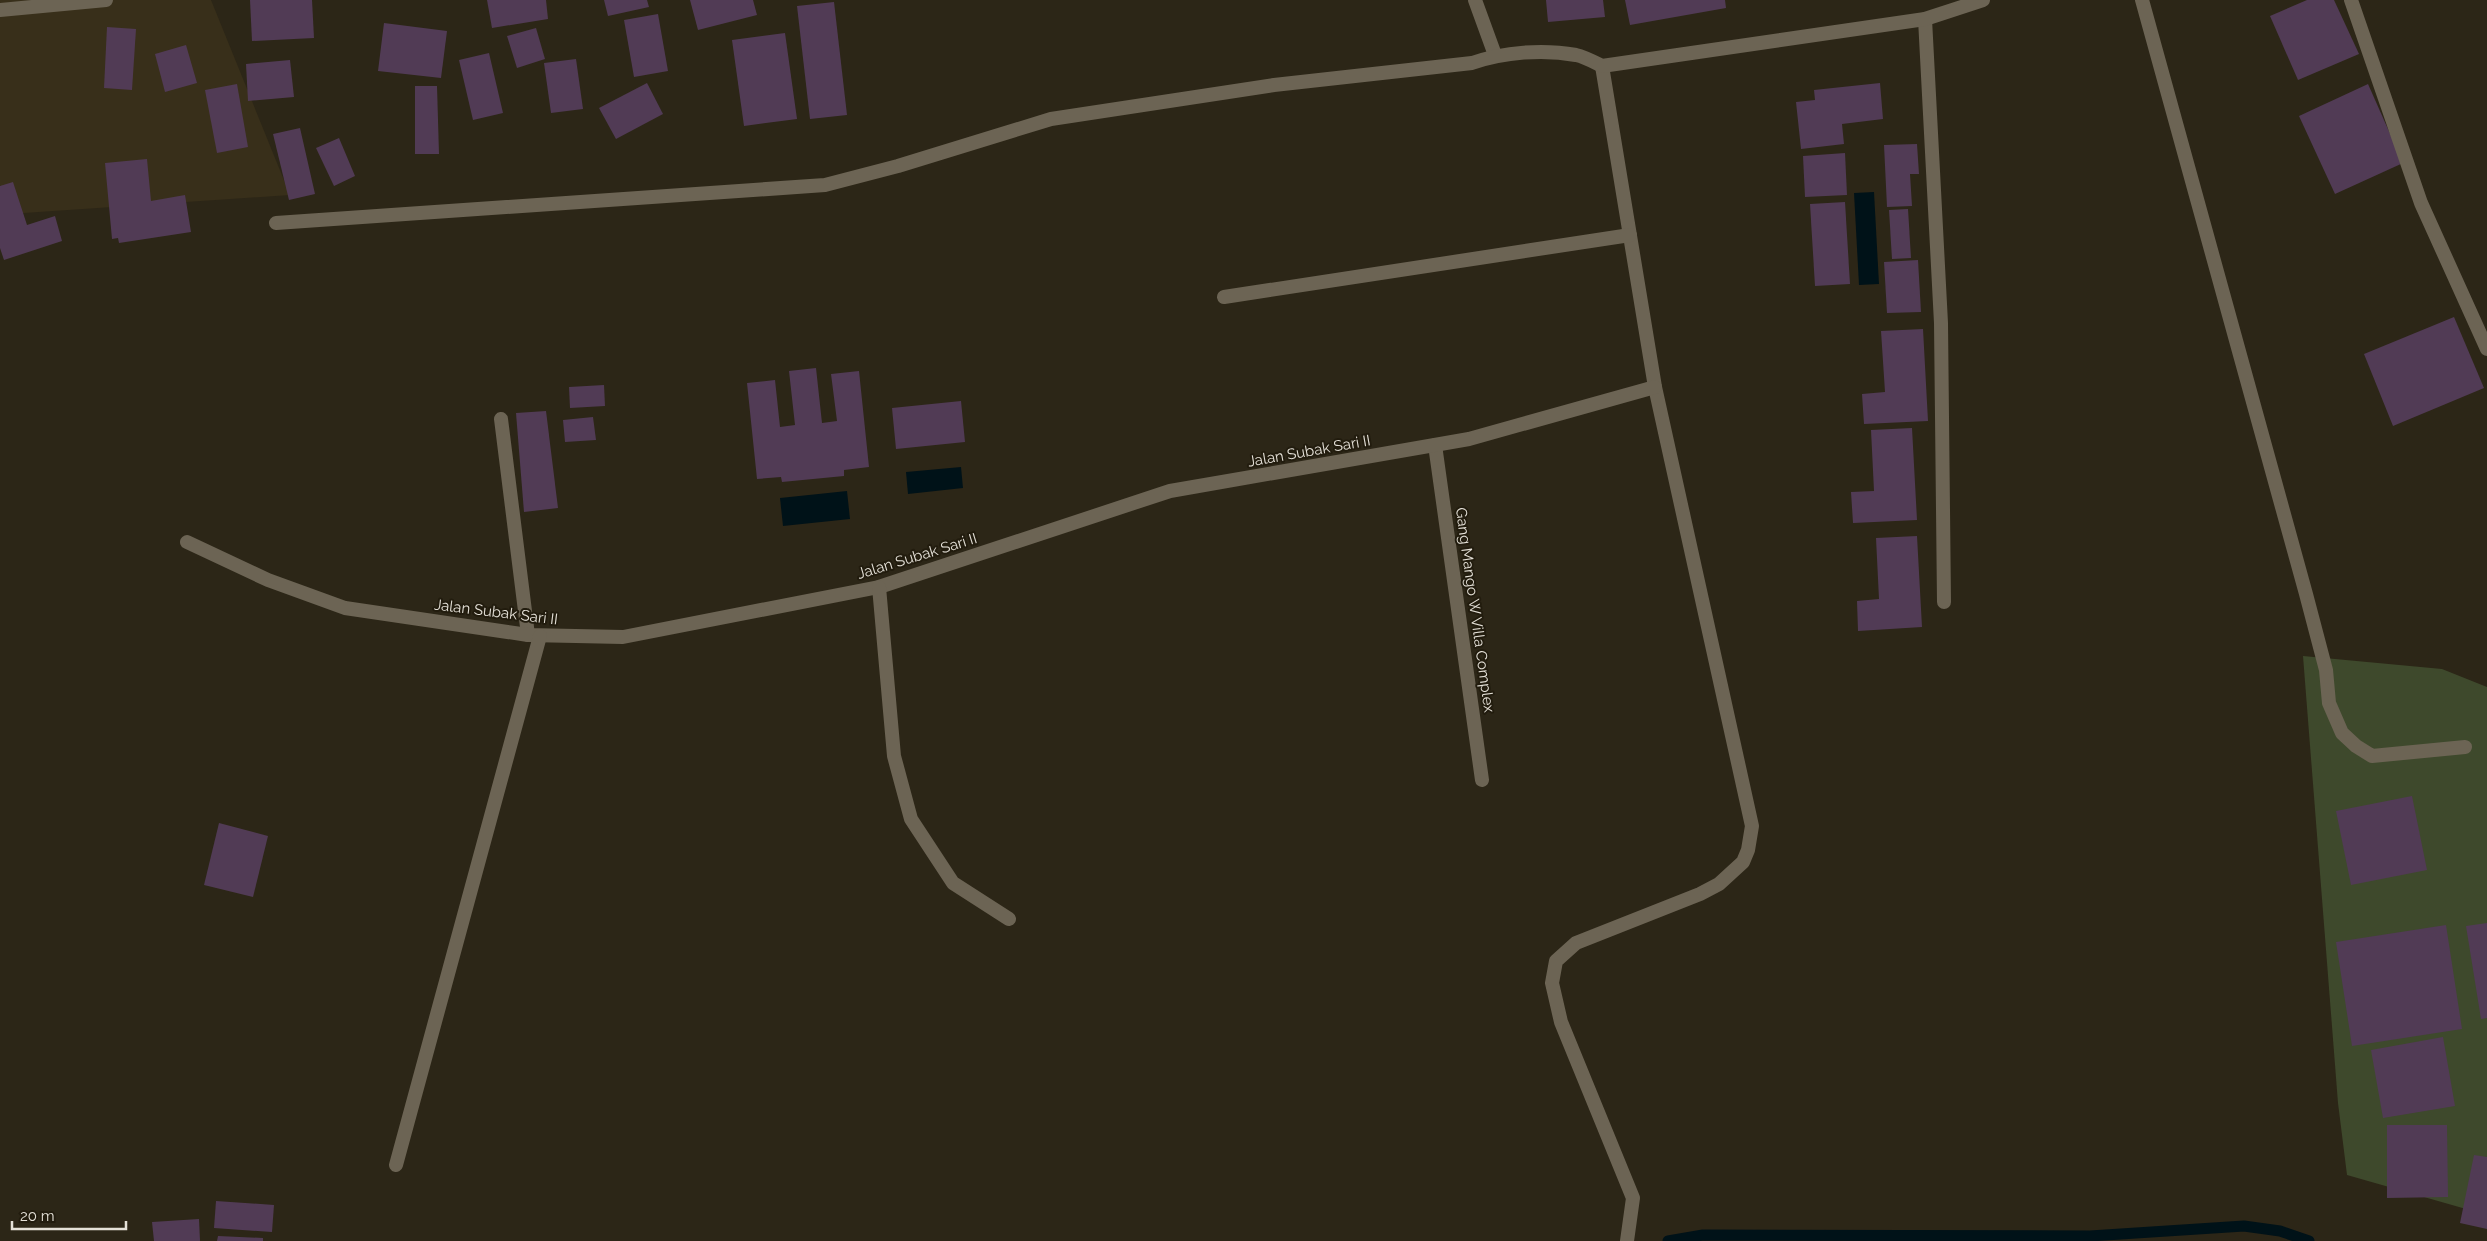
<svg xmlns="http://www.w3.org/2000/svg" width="2487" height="1241" viewBox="0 0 2487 1241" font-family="Raleway,sans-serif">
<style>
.built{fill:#382f1a}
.green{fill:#3e492c}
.water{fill:#001218}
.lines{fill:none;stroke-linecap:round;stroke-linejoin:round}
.stream{stroke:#001218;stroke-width:11}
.building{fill:#513b55}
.service{stroke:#6c6454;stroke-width:14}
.minor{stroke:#6c6454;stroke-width:14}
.tertiary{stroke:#6c6454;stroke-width:14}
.labels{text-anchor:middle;stroke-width:4;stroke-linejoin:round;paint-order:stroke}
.street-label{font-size:15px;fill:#e5e1d8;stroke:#221c0e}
</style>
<rect width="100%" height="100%" fill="#2c2617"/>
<path class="built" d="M0 0H211L290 195 9 214 0 185Z"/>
<path class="green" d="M2303 656 2442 669 2487 687V1215L2347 1175 2338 1103Z"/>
<g class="water">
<path d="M1874 192 1879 284 1859 285 1854 193Z"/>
<path d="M961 467 963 488 908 494 906 472Z"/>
<path d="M847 491 850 519 783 526 780 498Z"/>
</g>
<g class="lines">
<path class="stream" d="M1668 1241 1703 1235 2090 1236 2244 1226 2280 1231 2309 1241"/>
</g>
<g class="building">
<path d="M250 0H312L314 38 252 41Z"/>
<path d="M487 0H546L548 19 492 28Z"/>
<path d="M604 0H647L649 7 608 16Z"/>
<path d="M690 0H753L757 15 698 30Z"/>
<path d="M1546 0H1603L1605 17 1548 22Z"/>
<path d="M1625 0H1725L1726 8 1630 25Z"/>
<path d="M2307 0H2334L2359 54 2298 80 2270 16Z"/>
<path d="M834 2 847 115 810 119 797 6Z"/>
<path d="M658 14 668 71 634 77 624 20Z"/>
<path d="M384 23 447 31 441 78 378 71Z"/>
<path d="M107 27 136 29 132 90 104 88Z"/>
<path d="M536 28 545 59 517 68 507 36Z"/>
<path d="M785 33 797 119 744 126 732 40Z"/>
<path d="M186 45 197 83 165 92 155 54Z"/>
<path d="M489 53 503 113 473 120 459 60Z"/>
<path d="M576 59 583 109 551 113 544 63Z"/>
<path d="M290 60 294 97 248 101 246 64Z"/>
<path d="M647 83 663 114 616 139 599 108Z"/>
<path d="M1880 83 1883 119 1842 124 1844 144 1801 149 1796 102 1815 100 1814 90Z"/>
<path d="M237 84 248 147 217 153 205 90Z"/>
<path d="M2368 84 2403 163 2335 194 2299 116Z"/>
<path d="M415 86H437L439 154H415Z"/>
<path d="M300 128 315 194 289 200 273 134Z"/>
<path d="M339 138 355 176 334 186 316 148Z"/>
<path d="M1917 144 1919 174H1910L1912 206 1887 207 1884 145Z"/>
<path d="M1845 153 1847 195 1805 197 1803 156Z"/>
<path d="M147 159 151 201 185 195 191 232 119 243 118 238 112 239 105 163Z"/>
<path d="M13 182 27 225 55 216 62 241 4 260 0 248V186Z"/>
<path d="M1845 202 1850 284 1815 286 1810 204Z"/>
<path d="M1908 209 1911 258 1892 259 1889 210Z"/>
<path d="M1918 260 1921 312 1887 313 1884 262Z"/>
<path d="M2454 317 2484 388 2393 426 2364 354Z"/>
<path d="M1923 329 1928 421 1864 424 1862 394 1885 392 1881 331Z"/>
<path d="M816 368 822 423 837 421 831 374 859 371 869 467 844 470V476L782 482 781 477 757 479 747 383 775 380 780 427 795 425 789 371Z"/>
<path d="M604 385 605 406 570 408 569 387Z"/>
<path d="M961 401 965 442 896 449 892 408Z"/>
<path d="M546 411 558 508 524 512 516 413Z"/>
<path d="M593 417 596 440 565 442 563 420Z"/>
<path d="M1912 428 1917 520 1853 523 1851 492 1874 491 1871 430Z"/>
<path d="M1917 536 1922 627 1858 631 1857 601 1879 599 1876 538Z"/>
<path d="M2412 796 2427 870 2351 885 2336 811Z"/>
<path d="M219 823 268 836 253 897 204 885Z"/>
<path d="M2487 923V1018L2481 1019 2466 926Z"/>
<path d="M2446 925 2462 1029 2352 1046 2336 942Z"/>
<path d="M2443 1037 2455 1106 2383 1118 2371 1050Z"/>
<path d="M2387 1125H2447L2448 1197 2387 1198Z"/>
<path d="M2474 1155 2487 1157V1229L2460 1223Z"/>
<path d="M216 1201 274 1205 272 1232 214 1228Z"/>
<path d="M199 1219 200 1241H154L152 1222Z"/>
<path d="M218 1236 263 1238V1241H217Z"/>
</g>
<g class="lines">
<path class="service" d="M1435 445 1482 780"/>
<g class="minor">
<path d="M1475 0 1495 55"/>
<path d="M2142 0 2306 594 2326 670 2329 703 2342 733 2356 746 2372 756 2465 747"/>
<path d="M2351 0 2421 203 2487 349"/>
<path d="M1925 19 1941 323 1944 602"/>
<path d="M1602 66 1655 387 1752 826 1748 850 1743 862 1719 884 1700 894 1576 943 1556 961 1552 983 1561 1022 1633 1198 1627 1241"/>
<path d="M276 223 825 185 898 166 1051 119 1274 85 1472 63C1504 52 1543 49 1576 55 1585 57 1594 62 1602 66L1925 19 1983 0"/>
<path d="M1224 297 1630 235"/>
<path d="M501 419 528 635"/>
<path d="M187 542 268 580 345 608 528 635 623 637 879 587 1170 491 1469 439 1655 387"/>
<path d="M879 587 894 756 911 819 953 883 1009 919"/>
<path d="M396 1165 540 636"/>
</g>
<path class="tertiary" d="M0 10 106 0"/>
</g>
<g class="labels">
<g class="street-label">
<text transform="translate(1309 451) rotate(-10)" y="5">Jalan Subak Sari II</text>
<text transform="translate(917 556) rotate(-17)" y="5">Jalan Subak Sari II</text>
<text transform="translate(1475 610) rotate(82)" y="5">Gang Mango W Villa Complex</text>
<text transform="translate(496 612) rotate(7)" y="5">Jalan Subak Sari II</text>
</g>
</g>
<path d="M12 1221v8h114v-8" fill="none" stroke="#e5e1d8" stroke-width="2.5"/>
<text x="20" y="1221" font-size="15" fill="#e5e1d8" stroke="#221c0e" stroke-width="4" paint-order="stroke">20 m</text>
</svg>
